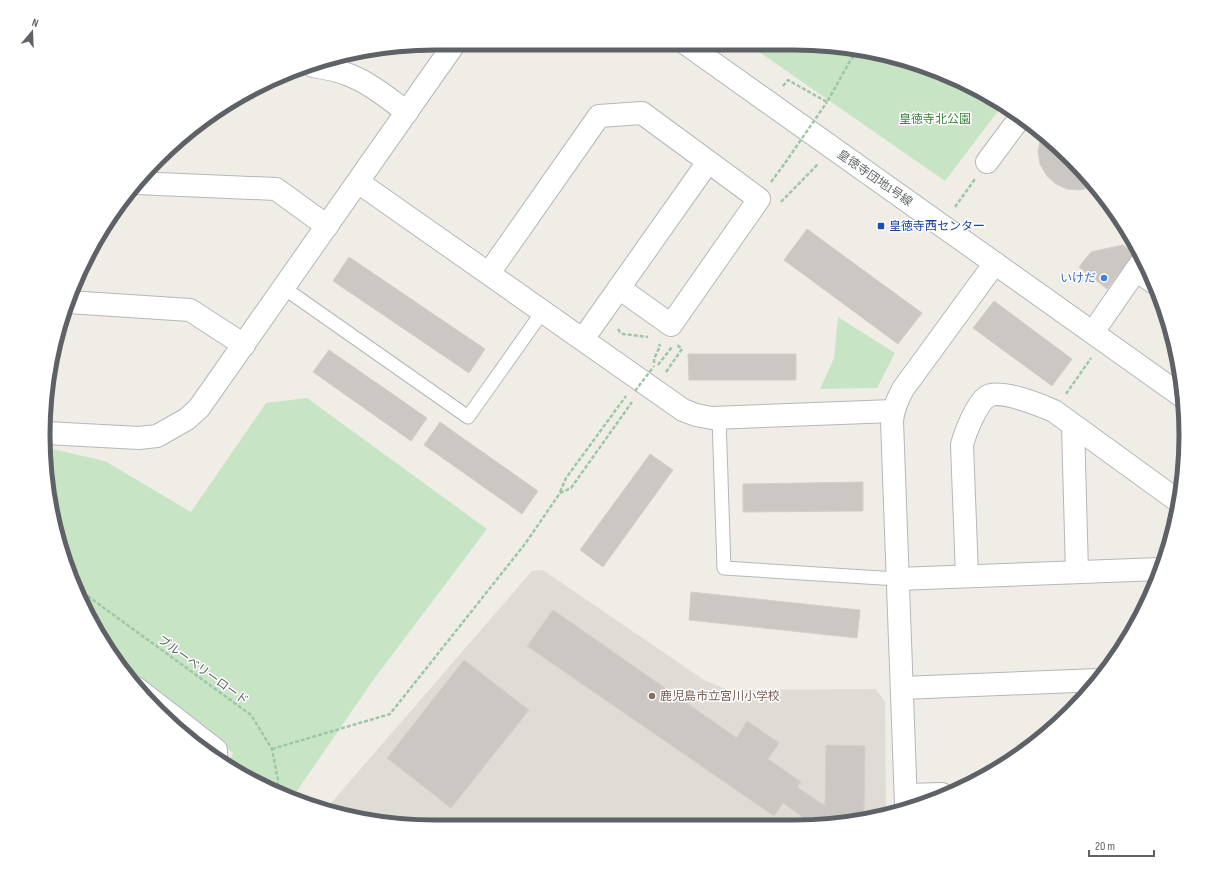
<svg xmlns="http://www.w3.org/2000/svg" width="1229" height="870" viewBox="0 0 1229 870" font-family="'Sofia Sans Condensed','Noto Sans JP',sans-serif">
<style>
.education{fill:#dfdcd5}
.green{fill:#c7e5c5}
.building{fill:#cbc8c4;stroke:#d4cfc5}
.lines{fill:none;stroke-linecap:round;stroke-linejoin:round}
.lane-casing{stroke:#b4b7bb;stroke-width:15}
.street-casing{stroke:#b4b7bb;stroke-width:24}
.secondary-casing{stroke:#b3b6ba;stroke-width:24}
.path{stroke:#9ec7a7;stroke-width:2.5;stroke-dasharray:4 2;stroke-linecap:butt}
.lane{stroke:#fff;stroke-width:13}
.street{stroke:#fff;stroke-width:22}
.secondary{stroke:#fff;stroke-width:22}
.path-bridge{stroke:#9ec7a7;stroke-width:2.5;stroke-dasharray:4 2;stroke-linecap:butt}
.transit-dot{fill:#1a4fb4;stroke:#fff;stroke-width:1.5}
.shop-dot{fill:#3f7fe0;stroke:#fff;stroke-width:1.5}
.education-dot{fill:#8d6e63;stroke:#fff;stroke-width:1.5}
.labels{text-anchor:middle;stroke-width:3;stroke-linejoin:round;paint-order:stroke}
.park-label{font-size:12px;fill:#3b823a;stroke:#fff}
.street-label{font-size:12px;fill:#5e6266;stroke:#fff}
.transit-label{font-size:12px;fill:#164399;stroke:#fff;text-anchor:start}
.shop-label{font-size:12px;fill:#366cbe;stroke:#fff;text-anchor:end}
.education-label{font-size:12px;fill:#785e54;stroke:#fff;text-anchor:start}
.rim{fill:none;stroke:#5e6266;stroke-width:5}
</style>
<rect width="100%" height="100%" fill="#f0ede7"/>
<path class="education" d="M543 570 704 680 728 690 876 689 885 702 886 811 845 824 410 826 334 814 325 810 532 571Z"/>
<g class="green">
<path d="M746 43H794L871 51 944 73 990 96 1002 106 945 181Z"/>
<path d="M838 317 895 353 877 388 820 389 834 358Z"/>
<path d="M307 398 487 529 374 679 292 798 262 787 227 765 233 753 124 669 83 608 46 486V452L52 449 105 461 191 512 266 403Z"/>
</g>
<g class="building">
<path d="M1041 137 1089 176 1095 186 1080 190 1067 189 1056 184 1047 176 1040 164 1038 151Z"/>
<path d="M807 229 922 313 898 344 784 260Z"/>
<path d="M1123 245 1134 254 1107 289 1079 267 1091 252Z"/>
<path d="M349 257 485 349 469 373 333 281Z"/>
<path d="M994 301 1072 359 1052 386 973 328Z"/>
<path d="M329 350 427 418 411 441 313 372Z"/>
<path d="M688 354H796V380H689Z"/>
<path d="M440 422 538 491 522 514 424 445Z"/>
<path d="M650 454 673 470 603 567 580 550Z"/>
<path d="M863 482V511L743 512V484Z"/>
<path d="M691 592 860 610 857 638 689 620Z"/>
<path d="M553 610 737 738 747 721 779 743 768 759 801 782 797 787 825 806 826 745 865 746 864 818 845 824H812L783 803 774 816 527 646Z"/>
<path d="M464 660 529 710 451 808 387 758Z"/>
</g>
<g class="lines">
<defs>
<g id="lane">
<path d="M284 288 468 417 543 311"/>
<path d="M719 418 724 568 897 579"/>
</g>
<g id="street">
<path d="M313 66C325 68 338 70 349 75 370 83 389 99 407 112"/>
<path d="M987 162 1019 119"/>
<path d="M358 182 683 410 696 415 712 418 893 411"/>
<path d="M136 183 276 189 327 226"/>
<path d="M1136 270 1153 282"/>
<path d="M489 273 599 116 642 113 759 199 671 325 619 288"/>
<path d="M68 302 190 310 244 345"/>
<path d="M1093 332 1143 260"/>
<path d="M583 339 708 162"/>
<path d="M1073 426 1077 572"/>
<path d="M46 433 139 438 157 436 187 419 199 408 455 43"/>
<path d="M967 576 962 445C965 433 977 402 988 396 1001 389 1040 405 1054 411L1178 501"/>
<path d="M897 579 1160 569"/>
<path d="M136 688 216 750V758"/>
<path d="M902 688 1099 680"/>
<path d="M906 795 942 794"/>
<path d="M906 805 892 421C893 409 897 400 903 389L995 263"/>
</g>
<path id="secondary" d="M685 43 1183 397"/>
</defs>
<use href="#lane" class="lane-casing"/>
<use href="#street" class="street-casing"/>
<use href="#secondary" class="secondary-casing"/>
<g class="path">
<path d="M783 86 788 80 827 102 850 61 859 49"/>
<path d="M771 182 785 163"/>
<path d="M781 202 818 164"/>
<path d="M955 207 975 179"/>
<path d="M618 329 620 332 623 334 648 337"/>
<path d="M654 363V359L660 346 659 344"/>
<path d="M658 365 672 347"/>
<path d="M666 372 682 349 677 345"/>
<path d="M1066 394 1091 358"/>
<path d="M560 492 566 478 626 396"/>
<path d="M78 589 251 715 272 749 278 780 277 793"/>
<path d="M272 749 390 714 525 544 560 493 571 488 632 402"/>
</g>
<use href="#lane" class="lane"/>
<use href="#street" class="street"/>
<use href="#secondary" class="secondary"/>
<g class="path-bridge">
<path d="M785 163 827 102"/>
<path d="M635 391 654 366"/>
</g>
</g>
<rect class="transit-dot" x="877" y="222" width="8" height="8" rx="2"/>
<circle class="shop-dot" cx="1104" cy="278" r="4"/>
<circle class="education-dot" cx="652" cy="696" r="4"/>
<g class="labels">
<g class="park-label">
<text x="935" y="123">皇徳寺北公園</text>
</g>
<g class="street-label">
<text transform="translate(875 178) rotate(35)" y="4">皇徳寺団地1号線</text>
<text transform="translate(203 670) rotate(36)" y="4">ブルーベリーロード</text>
</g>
<g class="transit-label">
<text x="889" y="230">皇徳寺西センター</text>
</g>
<g class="shop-label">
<text x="1096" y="282">いけだ</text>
</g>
<g class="education-label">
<text x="660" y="700">鹿児島市立宮川小学校</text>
</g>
</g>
<path d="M0 0H1229V870H0ZM435 50H794A385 385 0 0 1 1179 435V435A385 385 0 0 1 794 820H435A385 385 0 0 1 50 435V435A385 385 0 0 1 435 50Z" fill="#fff" fill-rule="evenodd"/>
<path class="rim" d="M435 50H794A385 385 0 0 1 1179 435V435A385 385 0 0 1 794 820H435A385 385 0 0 1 50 435V435A385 385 0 0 1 435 50Z"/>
<g transform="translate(32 32) rotate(19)" stroke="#ffffff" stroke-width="3" paint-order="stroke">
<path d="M0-3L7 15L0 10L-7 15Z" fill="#5e6266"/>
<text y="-6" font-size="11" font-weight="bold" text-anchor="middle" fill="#5e6266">N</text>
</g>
<path d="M1089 850v6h65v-6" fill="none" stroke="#5e6266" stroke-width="2"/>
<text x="1095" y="850" font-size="12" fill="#5e6266" stroke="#ffffff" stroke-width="3" paint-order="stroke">20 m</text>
</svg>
